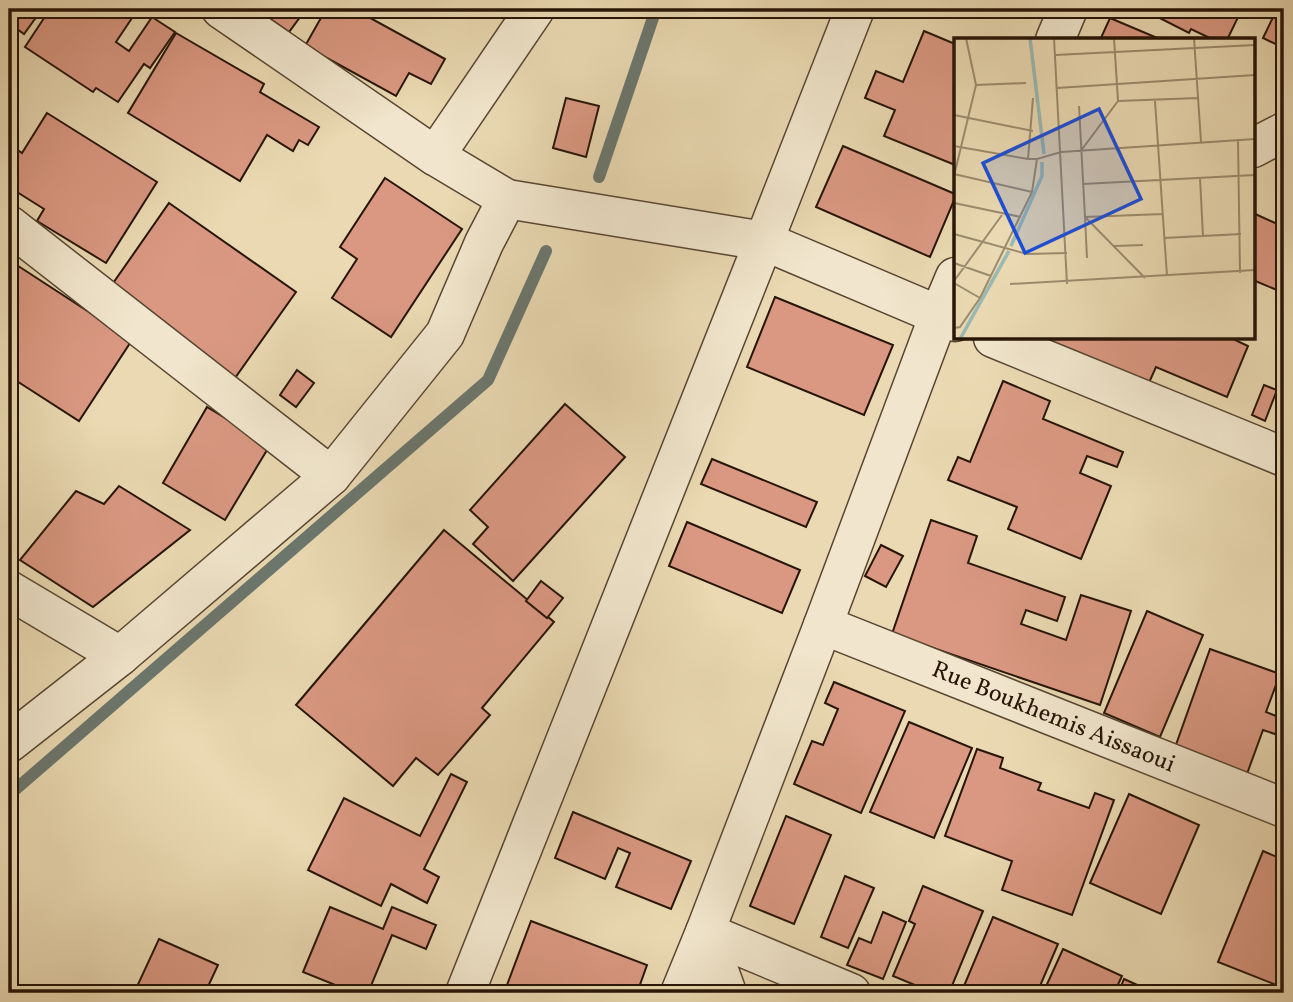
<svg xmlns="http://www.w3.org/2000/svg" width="1293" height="1002" viewBox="0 0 1293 1002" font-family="Vollkorn,serif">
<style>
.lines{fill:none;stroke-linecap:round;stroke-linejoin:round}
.stream{stroke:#6b776e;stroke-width:12}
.building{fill:#da9882;stroke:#271507;stroke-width:2}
.minor-casing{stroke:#584632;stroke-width:41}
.minor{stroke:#f1e6cd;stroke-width:38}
.labels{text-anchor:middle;stroke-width:6;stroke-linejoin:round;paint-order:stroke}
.street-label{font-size:24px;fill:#271507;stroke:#f1e6cd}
.inset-river{fill:none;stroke:#99b9b3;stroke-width:3.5}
.inset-road{fill:none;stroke:#9c8b6e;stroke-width:2}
.view{fill:#1d4ed8;fill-opacity:0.15;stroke:#1d4ed8;stroke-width:3.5}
.inset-edge{fill:none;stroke:#271507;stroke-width:3.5}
</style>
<rect width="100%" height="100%" fill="#ead9b2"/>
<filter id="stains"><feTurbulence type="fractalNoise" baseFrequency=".00286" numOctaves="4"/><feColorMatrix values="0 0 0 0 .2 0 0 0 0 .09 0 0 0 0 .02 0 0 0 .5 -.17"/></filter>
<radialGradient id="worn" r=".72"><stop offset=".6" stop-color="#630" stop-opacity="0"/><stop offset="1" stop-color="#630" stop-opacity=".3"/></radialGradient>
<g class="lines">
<g class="stream">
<path d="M599 177 656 9"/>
<path d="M9 795 488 380 546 251"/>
</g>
</g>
<g class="building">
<path d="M9 9H26L37 16 24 34 9 23Z"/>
<path d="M50 9H132L136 12 116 42 129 51 152 17 175 32 150 68 144 64 118 102 96 88 93 92 25 47Z"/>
<path d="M256 9H306L289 32Z"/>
<path d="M326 9H354L445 59 431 84 409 73 396 96 305 46Z"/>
<path d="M1142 9H1242L1227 40H1214L1191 29 1189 33Z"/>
<path d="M1277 9H1284V48L1263 38Z"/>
<path d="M1110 18 1162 40H1100Z"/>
<path d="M924 31 955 44V165L884 136 895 110 865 98 876 71 903 82Z"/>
<path d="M176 33 264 84 260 92 319 127 308 145 299 140 293 151 267 135 240 181 128 113Z"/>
<path d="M566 98 599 106 586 157 553 148Z"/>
<path d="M47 113 157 182 106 263 37 221 44 209 9 187V144L22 153Z"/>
<path d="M843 146 955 194V198L930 257 816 207Z"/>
<path d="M385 178 462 229 391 337 332 298 357 259 340 247Z"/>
<path d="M169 203 296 292 235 378 109 289Z"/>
<path d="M1253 213 1284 227V293L1253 280Z"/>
<path d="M9 260 132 340 79 421 9 376Z"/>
<path d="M775 297 893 345 864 415 747 367Z"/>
<path d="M1053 338H1231L1248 346 1227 397 1156 367 1148 385 1050 344Z"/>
<path d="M297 370 314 383 296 407 280 395Z"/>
<path d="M1003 381 1050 401 1043 419 1123 452 1117 467 1087 456 1080 473 1111 486 1081 559 1008 529 1017 507 948 480 958 457 970 462Z"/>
<path d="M1264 385 1277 390 1265 421 1252 415Z"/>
<path d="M565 404 625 457 513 581 473 544 488 527 470 510Z"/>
<path d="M207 407 270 445 225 520 163 483Z"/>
<path d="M712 459 817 502 806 527 701 484Z"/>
<path d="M119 486 190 530 93 607 20 560 76 491 104 504Z"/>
<path d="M931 520 977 536 968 563 1065 597 1057 621 1026 610 1021 624 1066 640 1081 595 1131 611 1100 705 892 634Z"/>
<path d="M687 522 800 570 782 613 669 566Z"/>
<path d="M444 530 554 622 482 708 490 715 438 775 416 758 393 786 296 705Z"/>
<path d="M881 545 903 556 886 587 865 576Z"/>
<path d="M541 581 563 598 547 618 526 601Z"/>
<path d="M1147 611 1203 635 1160 737 1104 713Z"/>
<path d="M1210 649 1280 674 1266 712 1284 719V737L1263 730 1244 782 1172 756Z"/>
<path d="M834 682 905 711 861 813 794 784 812 741 823 745 838 709 825 703Z"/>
<path d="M909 722 972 748 934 838 870 812Z"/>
<path d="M977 749 1003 758 1000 768 1041 783 1038 790 1089 808 1095 793 1114 800 1072 915 1002 890 1012 861 945 836Z"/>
<path d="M451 774 467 782 424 869 439 877 427 903 391 884 381 906 308 870 344 798 420 836Z"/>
<path d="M1129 794 1199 825 1161 914 1090 883Z"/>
<path d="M573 812 691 861 671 909 616 887 630 853 618 848 605 879 555 858Z"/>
<path d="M786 816 831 835 794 924 750 906Z"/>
<path d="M1263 851 1284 860V988L1218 962Z"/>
<path d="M845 876 874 888 848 948 821 937Z"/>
<path d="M923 886 983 911 949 993H934L893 976 915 924 909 921Z"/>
<path d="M330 907 383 929 392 907 436 925 426 949 392 935 368 993H355L303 972Z"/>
<path d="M883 912 906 922 883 979 847 965 859 938 871 943Z"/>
<path d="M993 917 1058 944 1037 993H961Z"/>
<path d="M531 921 647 965 637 993H565L550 988 548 993H504Z"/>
<path d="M159 939 218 965 205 993H134Z"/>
<path d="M1063 949 1122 976 1114 993H1043Z"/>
<path d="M1124 979 1155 993H1118Z"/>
</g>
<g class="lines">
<defs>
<g id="minor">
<path d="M221 9 435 156"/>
<path d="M1055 40 1068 9"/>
<path d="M1253 148 1284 132"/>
<path d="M507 199 764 241 955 322"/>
<path d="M9 225 331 476"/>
<path d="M993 338 1284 457"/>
<path d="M9 590 120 656"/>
<path d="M823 625 1284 808"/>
<path d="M9 743 120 656 331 476 445 334 484 243 507 199 435 156 535 9"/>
<path d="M465 993 764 241 855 9"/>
<path d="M680 993 705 932 851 993"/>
<path d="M727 993 705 932 823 625 939 315 955 277"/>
</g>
</defs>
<use href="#minor" class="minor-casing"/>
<use href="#minor" class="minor"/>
</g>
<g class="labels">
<g class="street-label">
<text transform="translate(1054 716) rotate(22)" y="8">Rue Boukhemis Aissaoui</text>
</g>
</g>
<g transform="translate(954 38)">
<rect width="301" height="301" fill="#ead9b2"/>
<path class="inset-river" d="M76 0 90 116M57 208 88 138V124M6 301 55 213"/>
<path class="inset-road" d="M100 0 113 246M240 0 247 104M101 17 301 7M22 47 72 45M103 50 301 37M164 63 244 60M201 63 213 238M125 68 131 179 191 240M0 77 79 93M284 102 286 235M0 108 74 121M126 114 164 63 160 0M83 121 107 114 301 101M0 136 78 154M0 138 22 47 12 0M246 140 249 198M129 146 301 137M0 165 67 179M0 196 73 216 113 215M210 200 287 196M160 208 189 207M133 220 131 179 209 176M0 225 37 238M0 243 48 177M0 245 26 260M56 246 301 232M0 290 6 289 26 260 78 154 83 121H74L79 60"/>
<path class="view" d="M145 71 187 161 71 215 29 125Z"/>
<rect width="301" height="301" class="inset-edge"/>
</g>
<rect width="1293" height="1002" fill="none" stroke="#ead9b2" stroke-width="35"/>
<rect x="10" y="10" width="1272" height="981" fill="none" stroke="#271507" stroke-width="3.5"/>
<rect x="18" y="18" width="1258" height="967" fill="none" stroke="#271507" stroke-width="2"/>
<rect width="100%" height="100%" filter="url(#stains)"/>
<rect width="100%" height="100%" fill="url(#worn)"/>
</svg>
